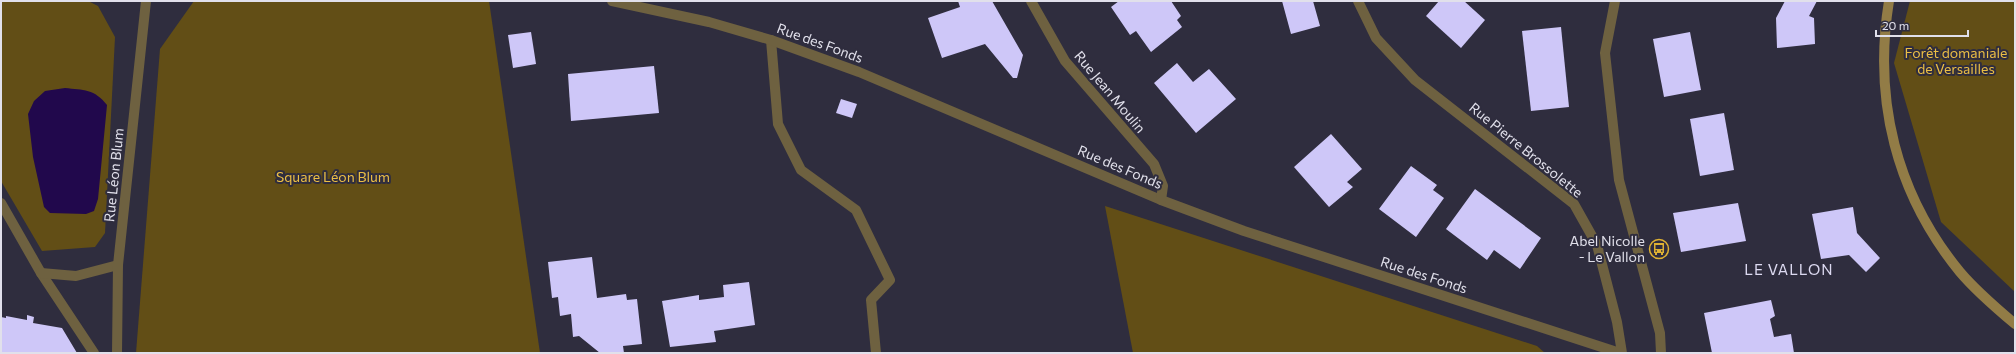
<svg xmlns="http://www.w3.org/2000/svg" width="2016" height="354" viewBox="0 0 2016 354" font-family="Commissioner,sans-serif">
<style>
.green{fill:#624e16}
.water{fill:#21084c}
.building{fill:#cec7f8}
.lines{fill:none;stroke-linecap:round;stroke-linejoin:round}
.lane{stroke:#6e6140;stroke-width:10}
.street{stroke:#6e6140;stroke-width:10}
.secondary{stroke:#927c46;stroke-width:10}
.labels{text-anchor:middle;stroke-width:4;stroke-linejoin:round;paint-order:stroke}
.street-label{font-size:14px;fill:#e1e0eb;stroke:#2f2d3e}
.park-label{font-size:14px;fill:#ebbe45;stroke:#2f2d3e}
.poi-label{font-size:14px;fill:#e1e0eb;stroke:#2f2d3e;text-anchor:end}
.neighbourhood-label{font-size:15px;letter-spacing:1px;fill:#dcd9f0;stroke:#2f2d3e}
</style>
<rect width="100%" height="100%" fill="#2f2d3e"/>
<g class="green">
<path d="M1 1H88L98 6 115 37 105 233 95 247 42 251 1 181Z"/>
<path d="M194 1H489L540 353H136L160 49Z"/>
<path d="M1910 1H2015V292L1941 222 1894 63Z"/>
<path d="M1105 206 1537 346 1545 353H1133Z"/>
</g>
<path class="water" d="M65 88C83 90 95 89 107 105L98 199 94 211 86 214 50 213 44 207 33 157 28 114 34 101 45 91Z"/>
<g class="building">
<path d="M958 1H992L1023 55 1017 78H1013L985 44 942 58 928 18 960 7Z"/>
<path d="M1119 1H1171L1181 16 1177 20 1182 27 1151 52 1136 31 1130 35 1111 7Z"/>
<path d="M1282 1H1313L1320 26 1291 34Z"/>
<path d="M1439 1H1464L1485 20 1461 48 1426 16Z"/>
<path d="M1785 1H1817L1809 16 1814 18 1815 44 1777 48 1776 18Z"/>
<path d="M1561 27 1569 107 1531 111 1522 31Z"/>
<path d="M531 32 536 64 513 68 508 35Z"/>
<path d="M1690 32 1701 90 1664 97 1653 39Z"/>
<path d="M1177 63 1193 82 1209 69 1236 99 1196 133 1154 83Z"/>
<path d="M654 66 659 113 571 121 568 74Z"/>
<path d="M841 99 857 104 852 118 836 113Z"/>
<path d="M1724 113 1734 170 1700 176 1690 119Z"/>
<path d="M1331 134 1362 169 1347 182 1353 187 1329 207 1294 167Z"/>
<path d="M1411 166 1437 185 1433 190 1444 198 1416 237 1379 209Z"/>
<path d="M1475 189 1541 238 1520 269 1494 250 1487 260 1446 229Z"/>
<path d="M1738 203 1746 241 1681 252 1673 213Z"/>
<path d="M1853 207 1857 233 1880 258 1866 272 1849 255 1821 259 1812 214Z"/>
<path d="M592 257 597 298 626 294 627 300 637 299 642 344 623 346 624 353H600L579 336 573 337 571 314 560 316 558 297 552 298 548 262Z"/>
<path d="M749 282 755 325 714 331 716 342 670 347 662 301 699 295V300L724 297 723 285Z"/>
<path d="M1771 300 1775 316 1770 319 1774 337 1791 334 1794 353H1712L1704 313Z"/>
<path d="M27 315 34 317 33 323 62 328 77 353H1V317L6 318V316L27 320Z"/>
</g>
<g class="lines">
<path class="lane" d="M771 40 778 124 801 170 856 210 890 280 871 300 876 353"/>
<g class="street">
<path d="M612 1 709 22 771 40 859 72 1161 200 1244 231 1620 353"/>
<path d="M1031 1 1065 61 1154 164 1163 186 1161 200"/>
<path d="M1358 1 1376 38 1415 80 1574 204 1597 245 1617 322 1622 353"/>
<path d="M1615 1 1605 53 1619 180 1660 333 1661 353"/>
<path d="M1 203 41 273 94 353"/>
<path d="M41 273 76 276 118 265"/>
<path d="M117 353 118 265 146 1"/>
</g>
<path class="secondary" d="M1889 1C1873 100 1896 194 1960 272 1976 291 1996 308 2015 324"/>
</g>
<defs>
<symbol id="bus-ring" viewBox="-11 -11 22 22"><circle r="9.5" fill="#2f2d3e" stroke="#deb133" stroke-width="1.5"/><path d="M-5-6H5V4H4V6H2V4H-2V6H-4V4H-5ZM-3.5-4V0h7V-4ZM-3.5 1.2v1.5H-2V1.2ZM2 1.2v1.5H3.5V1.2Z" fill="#deb133"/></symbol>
</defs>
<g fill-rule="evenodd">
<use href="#bus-ring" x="1648" y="238" width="22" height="22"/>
</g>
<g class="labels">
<g class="street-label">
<text transform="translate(820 43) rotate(20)" y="5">Rue des Fonds</text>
<text transform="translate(1110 92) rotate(50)" y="5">Rue Jean Moulin</text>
<text transform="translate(1526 150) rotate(39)" y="5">Rue Pierre Brossolette</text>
<text transform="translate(1120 167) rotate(23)" y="5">Rue des Fonds</text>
<text transform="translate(114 175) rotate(-84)" y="5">Rue Léon Blum</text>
<text transform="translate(1424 275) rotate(18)" y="5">Rue des Fonds</text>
</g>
<g class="park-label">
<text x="1956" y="58">Forêt domaniale<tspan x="1956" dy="16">de Versailles</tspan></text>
<text x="333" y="182">Square Léon Blum</text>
</g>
<g class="poi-label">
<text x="1645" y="246">Abel Nicolle<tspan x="1645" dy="16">- Le Vallon</tspan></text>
</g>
<g class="neighbourhood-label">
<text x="1789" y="275">LE VALLON</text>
</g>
</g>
<rect width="2016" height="354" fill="none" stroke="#e1e0eb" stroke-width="4"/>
<path d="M1876 30v6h92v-6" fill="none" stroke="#e1e0eb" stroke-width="2"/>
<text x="1882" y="30" font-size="12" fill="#e1e0eb" stroke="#2f2d3e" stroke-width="3" paint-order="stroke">20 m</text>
</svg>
